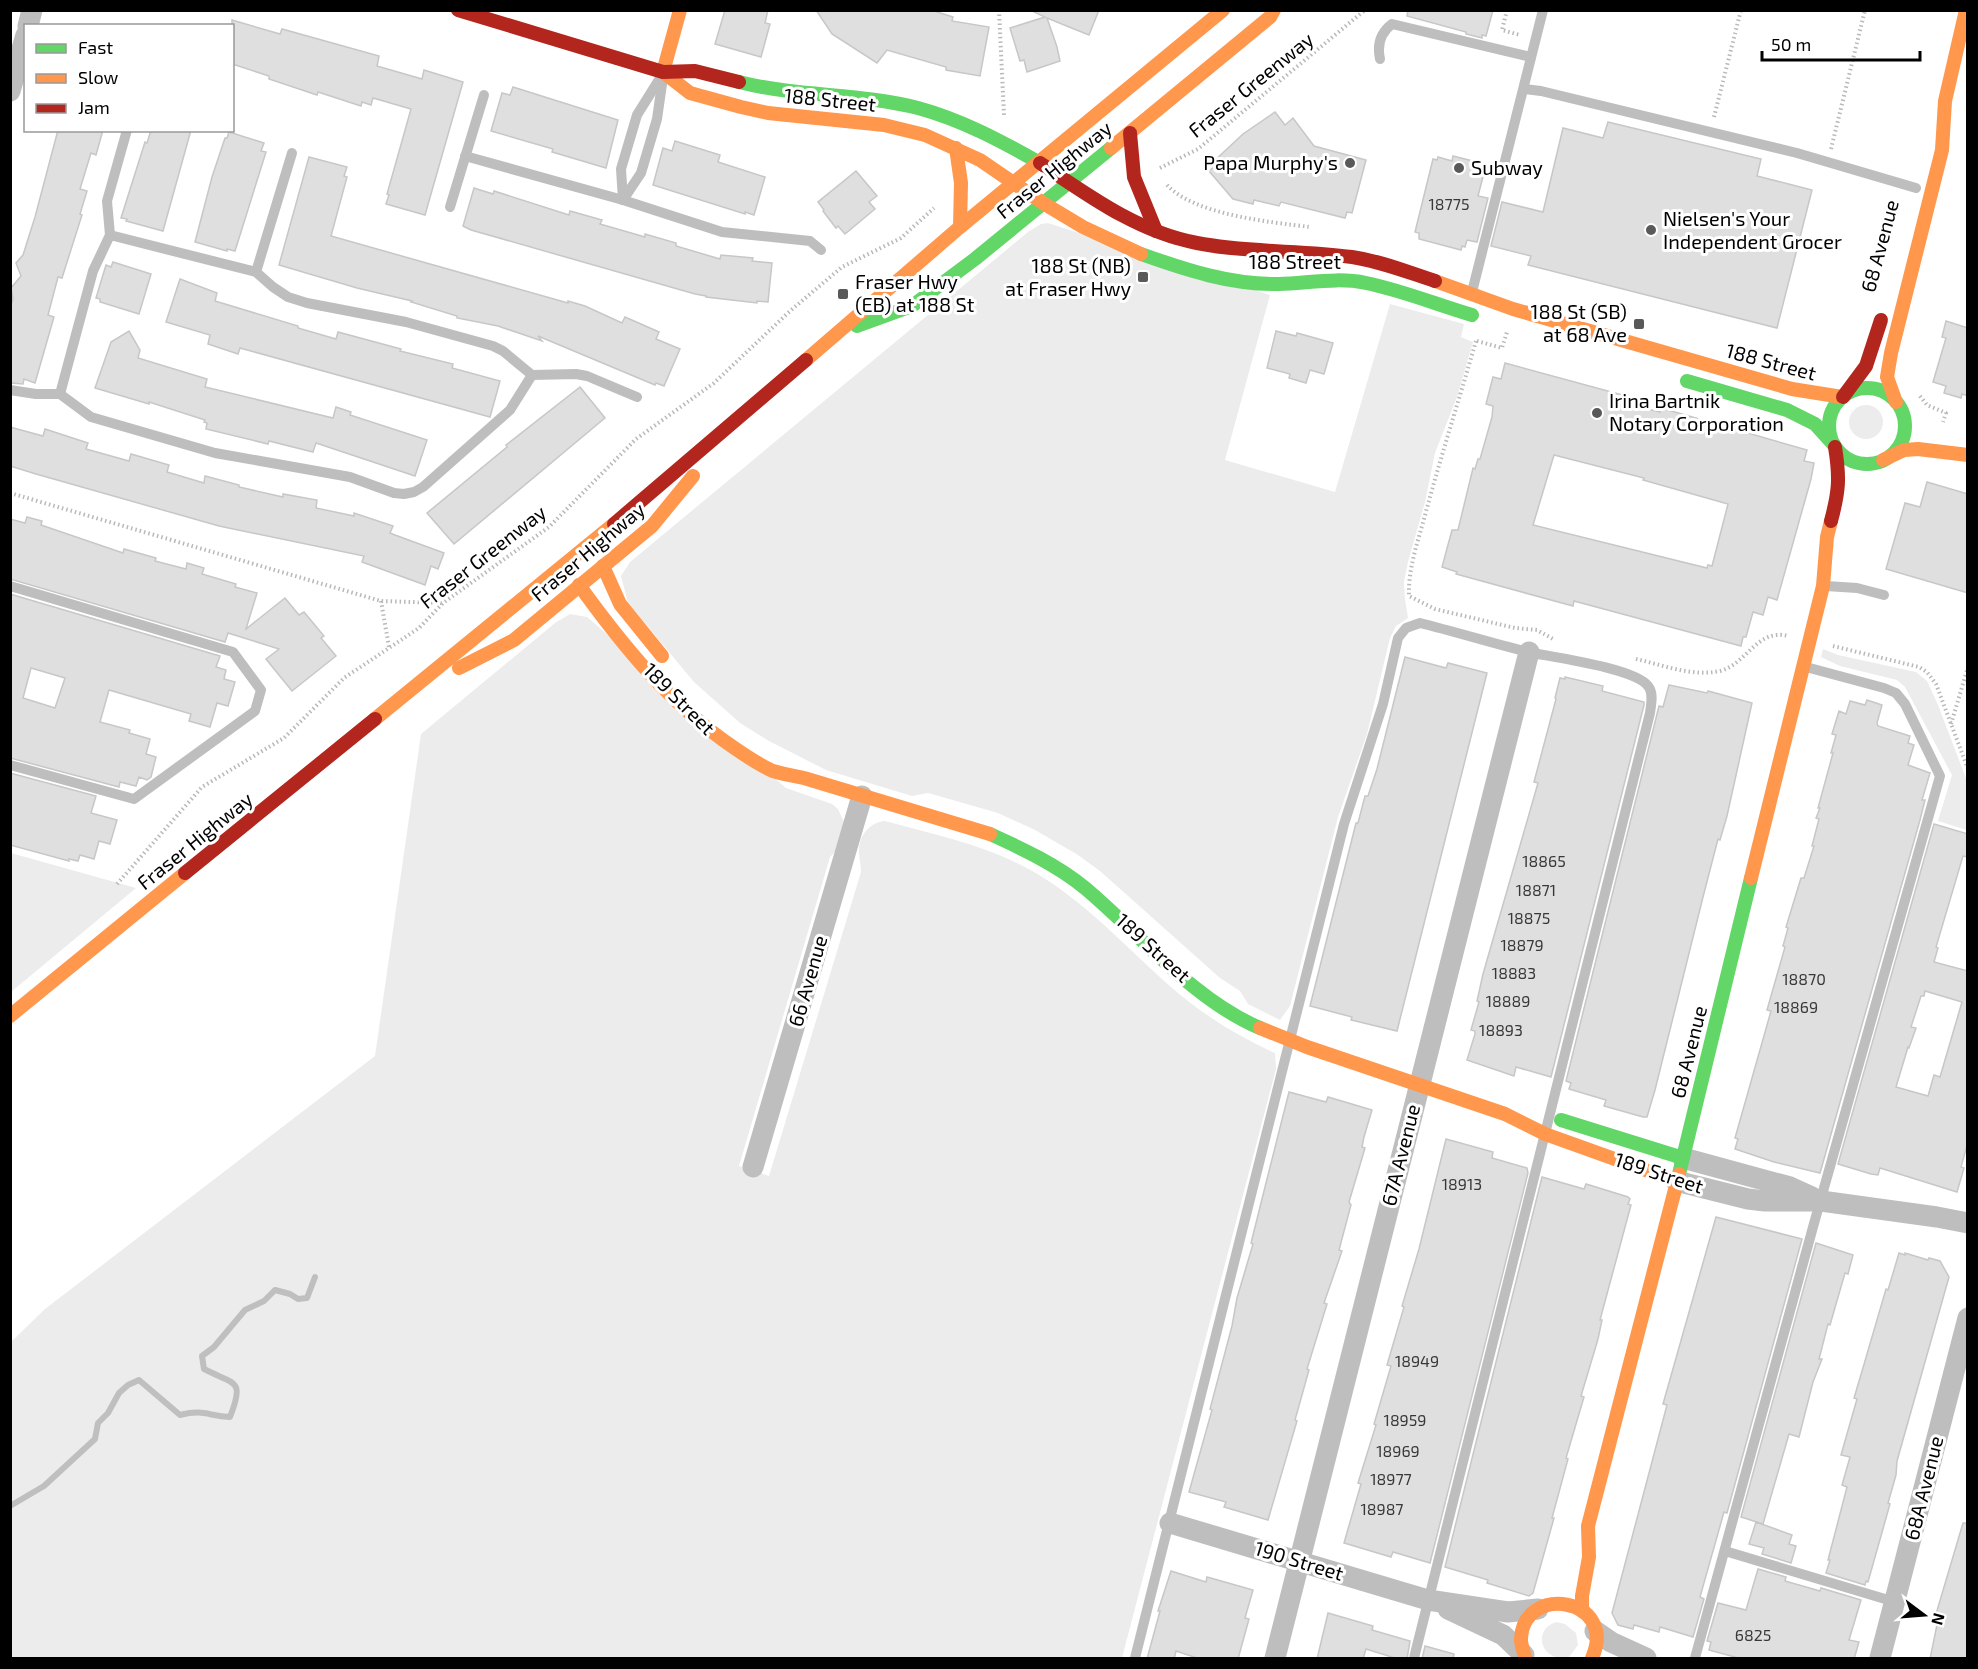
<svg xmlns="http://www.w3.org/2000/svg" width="1978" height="1669" viewBox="0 0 1978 1669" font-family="'Exo 2',sans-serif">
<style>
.green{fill:#ececec}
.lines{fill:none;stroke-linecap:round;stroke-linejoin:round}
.stream{stroke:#bfbfbf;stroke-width:6}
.building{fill:#dfdfdf;stroke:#c7c7c7;stroke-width:1.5;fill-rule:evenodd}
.path{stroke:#b9b9b9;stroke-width:4;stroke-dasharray:1.5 3;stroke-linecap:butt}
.lane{stroke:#bebebe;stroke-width:10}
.street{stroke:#bebebe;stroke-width:21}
.fast{stroke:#63d668;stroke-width:14}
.slow{stroke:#ff974d;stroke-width:14}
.jam{stroke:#b3261e;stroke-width:14}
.poi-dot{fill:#595959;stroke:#fff;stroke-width:2}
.labels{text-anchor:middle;stroke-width:6;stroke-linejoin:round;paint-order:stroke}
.number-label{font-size:16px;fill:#383838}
.street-label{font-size:20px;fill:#000;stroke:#fff}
.poi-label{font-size:20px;fill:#000;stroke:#fff;text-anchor:start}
</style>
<rect width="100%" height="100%" fill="#fff"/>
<g class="green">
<path d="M1048 223 1270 295 1225 460 1335 492 1390 304 1464 324 1461 337 1473 342 1457 397 1435 453 1425 502 1408 562 1404 582 1405 599 1408 618 1396 626 1390 638 1367 734 1338 817 1290 1006 1280 1020 1248 1004 1240 991 1220 978 1100 871 1078 855 1035 830 998 813 928 793 912 796 826 770 769 741 740 723 694 682 628 603 621 576 630 562 1028 232 1041 224Z"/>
<circle cx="1866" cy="422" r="17"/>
<path d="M570 614 587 617 786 788 832 804 838 809 844 822 837 850 830 857 739 1166 769 1176 861 872C861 865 859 859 859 852 858 836 870 822 885 821 941 836 999 848 1047 880 1093 910 1130 951 1171 987 1202 1014 1237 1036 1275 1053L1276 1069 1122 1658H11V1342L45 1309 375 1056 421 734 555 623Z"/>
<path d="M1823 649 1838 655 1916 672 1927 681 1938 705 1967 781V830L1938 821 1952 775 1905 687 1897 680 1840 666 1821 657Z"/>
<path d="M11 853 136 888 11 992 10 853Z"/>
<path d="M1556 1622 1565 1624 1576 1633 1578 1645 1569 1657C1543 1664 1530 1631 1556 1622Z"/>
</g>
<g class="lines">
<path class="stream" d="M10 1506 44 1486 95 1439 98 1423 108 1413 119 1393 128 1385 139 1380 180 1415C204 1409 208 1416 230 1417 245 1379 235 1385 204 1369L202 1356 214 1347 245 1310 264 1301 275 1290 290 1294 298 1299 307 1298 315 1277"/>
</g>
<g class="building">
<path d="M725 10H768L765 23 770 24 761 57 715 44Z"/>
<path d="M816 10H931L953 17 952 21 989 27 980 76 946 70V67L887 50 877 63 832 34Z"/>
<path d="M1030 10H1099L1089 35 1047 18 1057 47 1060 61 1027 72 1024 60 1020 61 1010 28 1045 17Z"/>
<path d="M1408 10H1493L1486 36 1482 35V38L1466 34V32L1407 16Z"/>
<path d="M232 20 280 34 282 29 379 56 377 66 422 79 424 70 463 82 425 215 386 204 389 195 387 194 411 109 373 98 371 105 362 102 361 106 318 92 317 95 269 79V76L232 64Z"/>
<path d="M513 87 618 120 606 168 552 152 553 149 491 131 502 93 510 95Z"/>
<path d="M1275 112 1285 125 1293 118 1314 146 1366 160 1352 213 1347 212 1345 218 1281 202 1279 206 1254 200 1253 204 1233 199 1209 171 1215 166 1212 163 1243 134Z"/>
<path d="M1608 122 1761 159 1757 176 1812 190 1777 328 1528 265 1531 256 1491 246 1502 202 1543 212 1563 128 1603 138Z"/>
<path d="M58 130H103L96 155 91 153 80 189 87 191 80 214 82 215 62 278 58 277 48 315 54 317 35 383 24 379 23 384 10 383V308L13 299 11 288 21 276 16 263 23 255 35 217Z"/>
<path d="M151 130H191L163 231 126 221 127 219 121 218 145 142 147 143Z"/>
<path d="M229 132 264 143 261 151 266 152 235 251 227 249V251L195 242 212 177 225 138H227Z"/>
<path d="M675 141 720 155 718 162 765 177 754 215 745 212V214L653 185 663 148 672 151Z"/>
<path d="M1453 156 1473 161 1471 166 1485 169 1478 196 1488 198 1477 242 1467 240 1465 247 1462 246 1461 250 1419 239V233L1415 232 1433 159 1437 160 1438 157 1452 161Z"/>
<path d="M309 157 347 167 344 176 347 177 331 236 568 303V301L585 306 622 323 625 317 659 332 656 339 680 349 664 386 656 383 655 385 538 336 542 341 498 326 457 318V316L411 302 412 301 357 288 279 265Z"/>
<path d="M856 171 877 196 869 202 875 209 845 234 838 226 836 228 823 211 824 210 818 202Z"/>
<path d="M474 188 493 194 494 191 569 215 570 211 602 220 600 224 645 237V234L676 243V246L720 259 721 255 753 258 752 261 772 263 768 302 757 301V303L706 297V296L695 294 471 230 463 226Z"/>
<path d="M113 262 151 274 139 314 100 302V299L96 298 106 265 111 267Z"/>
<path d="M180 279 217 293 215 301 298 326V328L336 339 338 332 401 349 400 351 453 364 452 368 500 381 490 417 240 348 238 354 208 344 210 335 166 322Z"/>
<path d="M1946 321 1968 328V396L1962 394 1961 398 1944 393 1946 386 1933 382 1946 338 1942 337Z"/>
<path d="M129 331 140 350 138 358 207 379 205 387 333 418 336 407 351 412 350 415 427 440 415 476 316 443 313 452 269 441 268 444 206 429 207 423 204 422 205 420 149 402V404L95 388 111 342Z"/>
<path d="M1276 331 1296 336 1297 333 1333 343 1324 374 1310 370 1306 383 1289 378 1290 374 1267 368Z"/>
<path d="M1505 363 1630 397 1628 404 1660 412 1661 408 1807 450 1804 461 1814 463 1811 479 1777 600 1768 597 1763 615 1753 612 1746 637H1743L1741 646 1574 601 1573 606 1456 574 1457 572 1442 567 1452 530H1458L1473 468 1475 469 1478 459H1480L1492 417 1493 406 1486 404 1493 377 1501 379ZM1554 455 1644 478 1643 480 1728 504 1712 566 1708 565 1707 568 1533 525Z"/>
<path d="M580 387 605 418 454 544 427 513 507 447 506 445Z"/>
<path d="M10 427 43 436 45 429 88 443 86 449 129 461 131 454 169 465 167 472 204 483 205 476 239 485V487L283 497V494L317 500 316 508 354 516V513L393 526 390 533 395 535 444 553 438 569 431 566 425 585 362 562 364 556 219 526 36 474 10 466Z"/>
<path d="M1927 482 1968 494V593L1886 569 1905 503 1920 507Z"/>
<path d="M27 517 42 521 41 525 123 553 124 549 156 558 155 561 186 569 187 563 204 568 202 574 236 584 235 587 257 593 246 629 285 598 299 615 304 612 324 636 321 638 336 656 292 691 266 659 279 649 228 633 225 642 10 579V519L25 523Z"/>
<path d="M10 594 220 656 216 667 226 670 224 679 235 682 228 706 217 703 210 727 189 721 191 714 109 690 100 722 130 730 129 733 150 739 146 754 156 757 151 777 147 780 139 777 136 786 120 782 119 787 10 758ZM31 668 65 678 55 708 23 698Z"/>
<path d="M1405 657 1446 668 1448 663 1487 673 1397 1031 1351 1020 1352 1017 1310 1006 1356 823H1358L1365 796H1368L1377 769Z"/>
<path d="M1565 677 1603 686 1602 691 1644 702V705L1551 1077 1516 1067 1514 1076 1467 1060 1475 1034V1031L1471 1030 1479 1002 1477 1001 1483 974 1538 783 1534 782 1556 699 1555 698 1560 678 1565 679Z"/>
<path d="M1669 685 1707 693 1708 691 1752 703 1727 816 1720 840 1718 839 1703 897 1655 1090 1647 1117H1643L1604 1106 1606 1100 1569 1089 1571 1083 1566 1081 1659 706 1663 707Z"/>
<path d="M1867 700 1882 705 1877 723 1878 726 1910 736 1908 743 1914 745 1908 765 1930 773 1922 800H1925L1920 820 1820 1173 1774 1162 1735 1149 1738 1139 1735 1138 1771 1011 1767 1010 1785 947 1783 946 1788 928 1786 927 1801 878H1804L1814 846H1812L1819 819 1816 818 1820 808H1818L1833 753H1831L1836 735 1832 734 1839 711 1846 714 1850 701 1865 705Z"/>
<path d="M10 773 96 796 91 813 117 820 110 844 99 841 94 859 80 855 78 861 69 859V861L10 845Z"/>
<path d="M1934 824 1968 834V857L1963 856 1936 947 1938 948 1934 962 1968 971V1142L1961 1167 1964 1168 1957 1192 1880 1168 1878 1175 1871 1174 1838 1164ZM1925 991 1962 1002 1940 1077 1934 1075 1928 1096 1896 1087 1908 1047 1909 1048 1916 1028 1911 1027 1921 996H1924Z"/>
<path d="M1289 1092 1326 1102 1328 1097 1372 1110 1364 1137 1362 1147 1365 1148 1349 1202 1351 1205 1339 1250 1342 1251 1324 1303 1327 1304 1307 1369 1309 1370 1295 1420 1297 1421 1268 1520 1224 1507 1226 1502 1189 1492 1212 1410 1210 1409 1232 1326 1237 1298 1253 1244 1251 1243 1265 1187Z"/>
<path d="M1446 1139 1493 1152 1492 1158 1527 1168 1528 1173 1430 1563 1393 1552 1391 1557 1344 1543 1361 1484 1358 1483 1376 1425 1374 1424 1391 1366 1387 1365 1404 1307 1402 1306 1419 1249Z"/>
<path d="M1542 1177 1584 1189 1586 1184 1628 1197 1630 1199 1628 1204 1631 1205 1600 1320H1602L1598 1339 1581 1396 1584 1397 1566 1458 1568 1459 1552 1518H1554L1533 1593 1529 1596 1487 1583 1488 1580 1445 1567Z"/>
<path d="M1716 1217 1802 1239 1727 1513 1724 1512 1700 1597 1704 1599 1693 1637 1660 1627 1659 1632 1634 1625 1633 1629 1618 1625 1612 1613 1667 1405 1663 1404Z"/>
<path d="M1816 1243 1853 1255 1848 1274 1845 1273 1830 1325 1828 1324 1819 1359H1822L1813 1382 1799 1437 1789 1434 1763 1524 1741 1517Z"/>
<path d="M1899 1253 1905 1255V1253L1928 1260 1929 1258 1940 1261 1949 1277 1897 1461 1896 1475 1888 1503 1890 1504 1868 1582 1866 1581 1865 1585 1826 1573 1830 1560H1828L1847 1487 1842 1485 1850 1457 1841 1455 1857 1399 1854 1398 1860 1378 1886 1289 1888 1290Z"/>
<path d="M1756 1522 1792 1535 1789 1544 1796 1546 1791 1563 1762 1554 1764 1548 1749 1544Z"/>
<path d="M1963 1523H1968V1659H1930L1939 1615 1936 1614Z"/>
<path d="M1758 1569 1786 1577 1785 1581 1820 1591 1821 1588 1861 1600 1849 1640 1859 1642 1854 1659H1742L1709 1650 1711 1642 1707 1641 1718 1603 1746 1610Z"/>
<path d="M1171 1571 1206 1582 1207 1577 1253 1590 1245 1618 1249 1619 1238 1659H1200L1176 1651 1174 1659H1147L1160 1611H1158Z"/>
<path d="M1328 1613 1373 1626 1372 1630 1410 1641 1407 1659H1398L1366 1649 1363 1659H1317Z"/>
<path d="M1425 1646 1454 1654 1453 1659H1422Z"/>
</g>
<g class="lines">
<g class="path">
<path d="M999 10 1004 115"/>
<path d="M1507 10 1502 30 1520 35V36"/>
<path d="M1714 117 1741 10"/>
<path d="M1831 149 1865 10"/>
<path d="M1160 168 1198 149 1365 10"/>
<path d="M1167 185C1195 215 1270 222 1310 227"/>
<path d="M1476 341C1459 400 1440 459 1424 519 1417 544 1408 570 1409 596L1435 609 1515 628 1537 630 1553 639"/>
<path d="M1477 341 1502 348 1507 332"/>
<path d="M1920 396 1927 405 1946 413 1943 422"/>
<path d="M10 493 381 601 443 603"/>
<path d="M381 601 389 647"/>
<path d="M1833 646 1919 667 1927 672 1936 684 1968 769"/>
<path d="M1636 659C1663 665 1692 677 1720 671 1747 664 1757 628 1788 636"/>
<path d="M1951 724 1968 667"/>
<path d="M117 884 202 787 284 738 344 678 419 628 443 603 549 527 636 439 714 383 790 311 842 267 901 238 934 208"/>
</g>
<g class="lane">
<path d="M1380 59C1377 45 1380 33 1392 24L1531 57"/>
<path d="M1524 89 1541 91 1797 153 1916 188"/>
<path d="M465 156 623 200 722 232 810 241 821 250"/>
<path d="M623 200 621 169 637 115 662 75"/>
<path d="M623 200 641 173 657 119 663 77"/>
<path d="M450 207 484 95"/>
<path d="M110 235 256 272 273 287 288 297 307 303 406 322 493 346 503 351 532 375 576 374 587 376 637 397"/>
<path d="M256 272 292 153"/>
<path d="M1472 292 1543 10"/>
<path d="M10 390 36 394H60L91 417 215 453 350 477 394 493 404 494 414 492 423 487 510 410 532 375"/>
<path d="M60 394 93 271 110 235 107 201 127 130"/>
<path d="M10 586 233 652 261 690 255 711 134 799 10 765"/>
<path d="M1826 586 1857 588 1884 595"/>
<path d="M1725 1551 1895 1602"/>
<path d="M1135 1658 1344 824 1383 704 1398 638 1406 628 1420 623C1456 632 1492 643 1528 652 1551 657 1635 668 1648 686 1654 693 1651 705 1650 713L1414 1658"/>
<path d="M1695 1658 1813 1227 1940 776 1905 704 1896 693 1884 688 1806 667"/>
</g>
<g class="street">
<path d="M28 26 32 10"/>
<path d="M10 91 26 35"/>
<path d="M1683 1158 1790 1187 1812 1197"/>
<path d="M753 1167 862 796"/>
<path d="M1676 1181 1748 1199 1765 1201H1821L1937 1217 1968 1223"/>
<path d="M1170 1523 1428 1600 1508 1612 1538 1609"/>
<path d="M1448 1609 1503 1635 1524 1655"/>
<path d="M1595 1631 1611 1642 1646 1658"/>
<path d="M1275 1658 1529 652"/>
<path d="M1880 1658 1968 1318"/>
</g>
<g class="fast">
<path d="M739 82C798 97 860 93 918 108 962 120 1001 141 1040 163"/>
<path d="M1141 254C1186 270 1231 285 1279 284 1309 283 1338 277 1366 283 1401 290 1438 305 1472 315"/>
<path d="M857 326 912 306 975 259 1111 148"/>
<path d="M1687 381 1787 410 1815 424 1834 445"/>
<circle cx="1867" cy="426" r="38"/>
<path d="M990 834C1023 849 1057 865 1085 888 1140 934 1193 1000 1260 1028"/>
<path d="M1561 1120 1683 1158"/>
<path d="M1679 1174 1751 878"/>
</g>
<g class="slow">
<path d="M663 72 690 93 741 107 768 113 884 125 925 135 980 160 1043 203 1083 227 1141 254"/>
<path d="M663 72 680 10"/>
<path d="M956 148 961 183 960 227"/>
<path d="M1111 148 1270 17 1274 10"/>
<path d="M1435 281 1513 309 1792 389 1842 397"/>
<path d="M806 360 960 227 1223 10"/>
<path d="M1896 402 1887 377 1891 353 1942 150 1945 101 1966 10"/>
<path d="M1883 460 1904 450 1918 449 1968 455"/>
<path d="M603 566 620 604 662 656"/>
<path d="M579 585C623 646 671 705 733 747 746 756 759 765 773 771 783 774 794 776 804 778L990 834"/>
<path d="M459 668 514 640 652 526 693 476"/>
<path d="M375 719 614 524"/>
<path d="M1751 878 1823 586 1827 537 1831 521"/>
<path d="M10 1016 185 873"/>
<path d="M1260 1028 1307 1047 1505 1114 1545 1134 1676 1181"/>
<path d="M1582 1611V1596L1589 1557 1588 1526 1679 1174"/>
<path d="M1525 1658C1524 1652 1521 1645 1521 1640 1522 1583 1619 1597 1592 1658"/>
</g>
<g class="jam">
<path d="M458 10 663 72 695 71 739 82"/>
<path d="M1130 133 1134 177 1156 231"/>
<path d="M1040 163C1089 196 1138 232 1197 243 1248 253 1300 250 1352 257 1380 261 1407 272 1435 281"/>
<path d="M1843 397 1866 366 1881 320"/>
<path d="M1831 521C1839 491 1840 478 1835 447"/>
<path d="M614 524 806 360"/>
<path d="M185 873 375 719"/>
</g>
</g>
<g class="poi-dot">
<circle cx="1350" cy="163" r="6"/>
<circle cx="1459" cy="168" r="6"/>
<circle cx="1651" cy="230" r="6"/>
<rect x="1137" y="271" width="12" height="12" rx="3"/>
<rect x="837" y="288" width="12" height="12" rx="3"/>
<rect x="1633" y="318" width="12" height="12" rx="3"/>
<circle cx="1597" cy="413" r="6"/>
</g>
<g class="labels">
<g class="number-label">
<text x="1449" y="210">18775</text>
<text x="1544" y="867">18865</text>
<text x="1536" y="896">18871</text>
<text x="1529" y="924">18875</text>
<text x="1522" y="951">18879</text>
<text x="1514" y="979">18883</text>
<text x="1804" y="985">18870</text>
<text x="1508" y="1007">18889</text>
<text x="1796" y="1013">18869</text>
<text x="1501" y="1036">18893</text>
<text x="1462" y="1190">18913</text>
<text x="1417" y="1367">18949</text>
<text x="1405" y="1426">18959</text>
<text x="1398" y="1457">18969</text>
<text x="1391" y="1485">18977</text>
<text x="1382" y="1515">18987</text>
<text x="1753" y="1641">6825</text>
</g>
<g class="street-label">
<text transform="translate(1251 85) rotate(-39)" y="7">Fraser Greenway</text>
<text transform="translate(830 100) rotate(6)" y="7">188 Street</text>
<text transform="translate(1054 170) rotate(-39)" y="7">Fraser Highway</text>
<text transform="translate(1880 246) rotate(-75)" y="7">68 Avenue</text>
<text x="1295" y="269">188 Street</text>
<text transform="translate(1771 362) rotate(15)" y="7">188 Street</text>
<text transform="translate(588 552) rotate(-40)" y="7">Fraser Highway</text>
<text transform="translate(483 557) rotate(-38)" y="7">Fraser Greenway</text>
<text transform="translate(679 699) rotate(45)" y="7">189 Street</text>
<text transform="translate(195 841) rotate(-39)" y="7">Fraser Highway</text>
<text transform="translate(1153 948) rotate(42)" y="7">189 Street</text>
<text transform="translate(808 981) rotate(-74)" y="7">66 Avenue</text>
<text transform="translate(1689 1052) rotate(-76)" y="7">68 Avenue</text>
<text transform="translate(1401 1155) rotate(-76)" y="7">67A Avenue</text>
<text transform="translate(1659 1173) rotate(18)" y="7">189 Street</text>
<text transform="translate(1924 1488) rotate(-76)" y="7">68A Avenue</text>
<text transform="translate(1299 1561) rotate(17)" y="7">190 Street</text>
</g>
<g class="poi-label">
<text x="1338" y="170" text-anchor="end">Papa Murphy's</text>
<text x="1471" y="175">Subway</text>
<text x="1663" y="226">Nielsen's Your<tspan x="1663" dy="23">Independent Grocer</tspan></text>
<text x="1131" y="273" text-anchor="end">188 St (NB)<tspan x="1131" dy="23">at Fraser Hwy</tspan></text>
<text x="855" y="289">Fraser Hwy<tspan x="855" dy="23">(EB) at 188 St</tspan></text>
<text x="1627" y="319" text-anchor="end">188 St (SB)<tspan x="1627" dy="23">at 68 Ave</tspan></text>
<text x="1609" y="408">Irina Bartnik<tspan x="1609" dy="23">Notary Corporation</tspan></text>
</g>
</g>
<rect width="1978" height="1669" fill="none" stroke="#000000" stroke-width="24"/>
<rect x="24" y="24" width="210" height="108" fill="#ffffff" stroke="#999999" stroke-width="1.5"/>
<rect x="36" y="44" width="30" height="9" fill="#63d668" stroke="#999999" stroke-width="1.5"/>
<text x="78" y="54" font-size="18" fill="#000000">Fast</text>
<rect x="36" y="74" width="30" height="9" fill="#ff974d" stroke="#999999" stroke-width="1.5"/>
<text x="78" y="84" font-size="18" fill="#000000">Slow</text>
<rect x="36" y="104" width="30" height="9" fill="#b3261e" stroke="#999999" stroke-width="1.5"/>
<text x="78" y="114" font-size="18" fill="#000000">Jam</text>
<g transform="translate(1924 1615) rotate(106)" stroke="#ffffff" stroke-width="4.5" paint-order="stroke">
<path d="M0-4.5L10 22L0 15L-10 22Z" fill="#000000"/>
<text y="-9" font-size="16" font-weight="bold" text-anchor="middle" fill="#000000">N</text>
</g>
<path d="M1762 51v9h158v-9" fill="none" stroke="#000000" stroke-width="3"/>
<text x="1771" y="51" font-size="18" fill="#000000" stroke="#ffffff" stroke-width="4.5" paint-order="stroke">50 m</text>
</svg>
